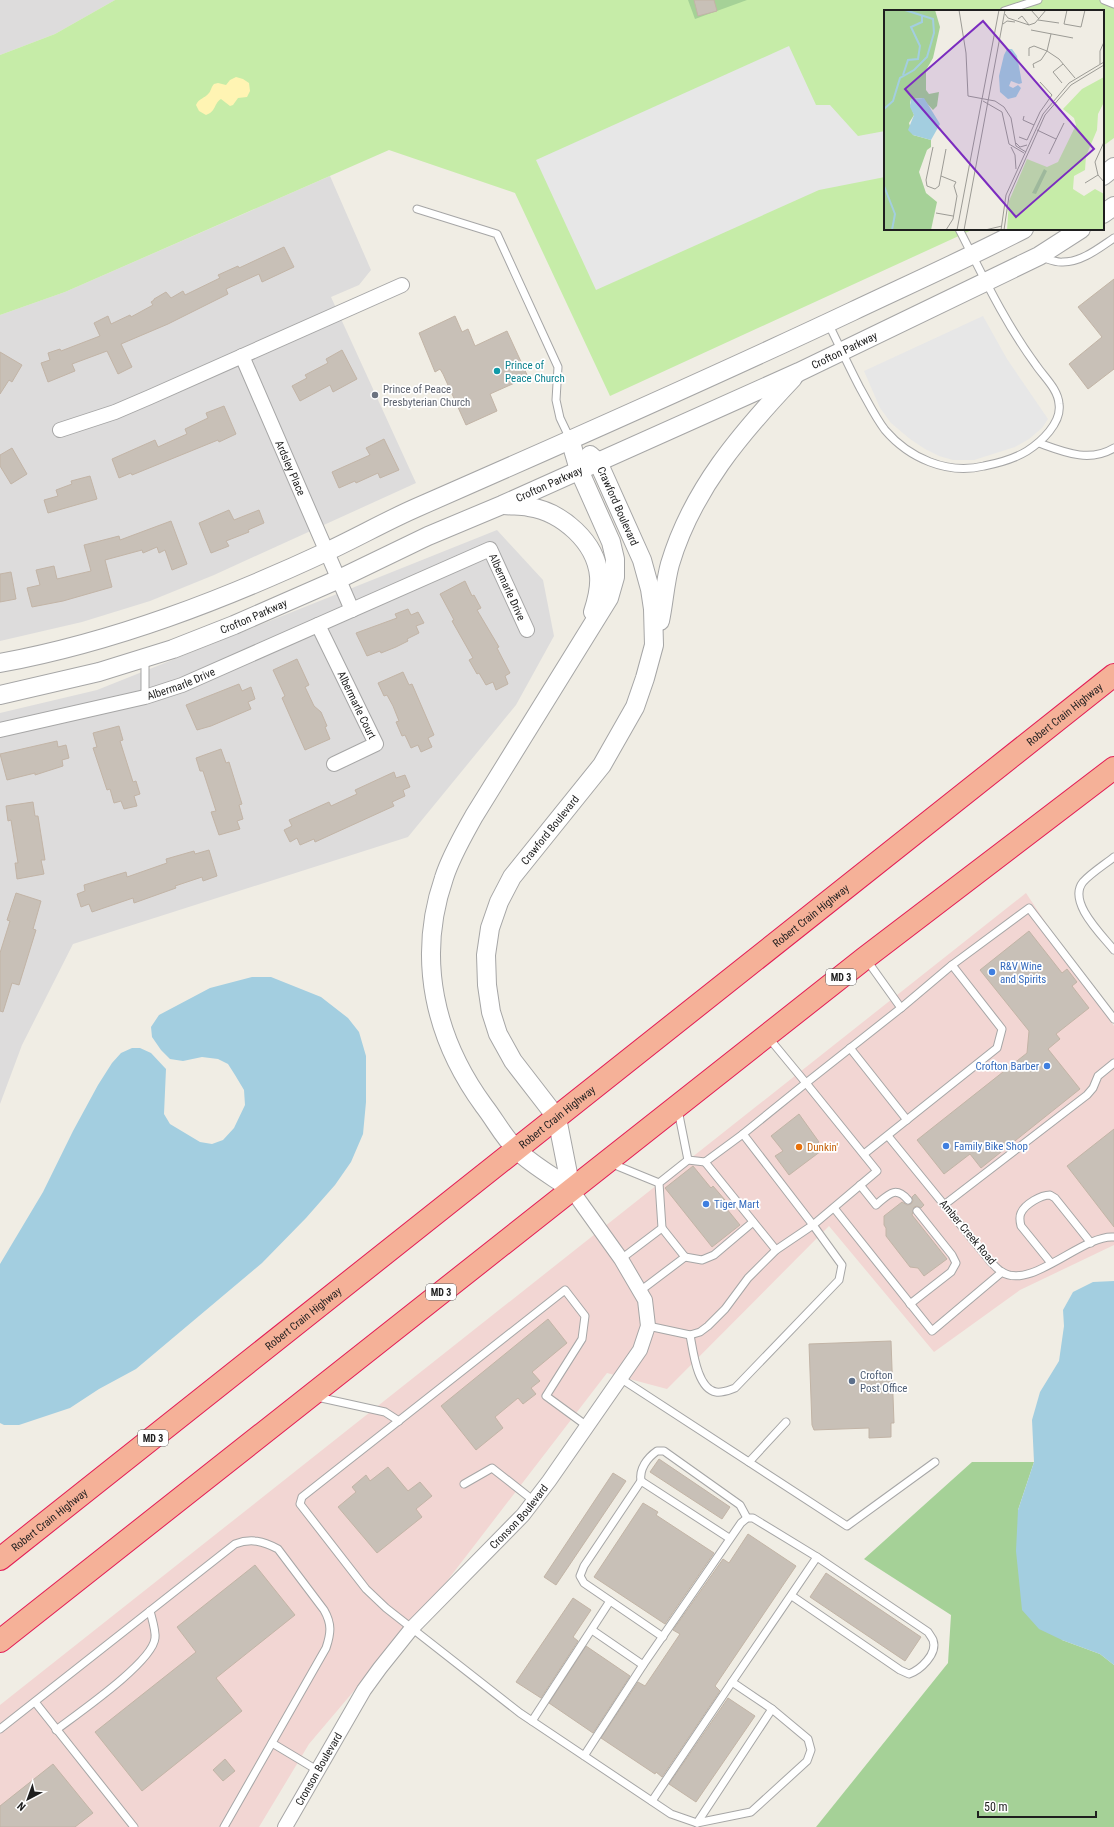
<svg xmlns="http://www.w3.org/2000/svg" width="1114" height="1827" viewBox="0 0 1114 1827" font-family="'Roboto Condensed',sans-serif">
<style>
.residential{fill:#dddcdc}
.commercial{fill:#f2d6d3}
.grass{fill:#c6eca8}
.forest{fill:#a5d197}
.sand{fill:#fff4b3}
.parking{fill:#e7e7e7}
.water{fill:#a3cee0}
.building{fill:#c8c0b7;stroke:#c2b4a6}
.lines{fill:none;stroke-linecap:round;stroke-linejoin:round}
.service-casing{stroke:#a6a6a6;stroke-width:9}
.minor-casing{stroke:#a6a6a6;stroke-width:16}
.tertiary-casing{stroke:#a6a6a6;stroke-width:20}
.trunk-casing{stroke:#e31c55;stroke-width:24}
.service{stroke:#fff;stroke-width:7}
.minor{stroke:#fff;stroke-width:14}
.tertiary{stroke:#fff;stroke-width:18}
.trunk{stroke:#f5b198;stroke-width:22}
.culture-dot{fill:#0f9aa8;stroke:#fff;stroke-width:1.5}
.worship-dot{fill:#6b7280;stroke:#fff;stroke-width:1.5}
.shop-dot{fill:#3f7fe0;stroke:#fff;stroke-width:1.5}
.food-dot{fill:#e8710a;stroke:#fff;stroke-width:1.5}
.service-dot{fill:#5c6f8a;stroke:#fff;stroke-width:1.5}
.labels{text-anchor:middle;stroke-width:3.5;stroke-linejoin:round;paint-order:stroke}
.shield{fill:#fff;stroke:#626262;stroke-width:1}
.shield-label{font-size:10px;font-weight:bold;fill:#1f1f1f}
.street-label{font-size:11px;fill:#1f1f1f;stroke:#fff}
.culture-label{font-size:11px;fill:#0d838f;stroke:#fff;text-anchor:start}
.worship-label{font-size:11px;fill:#5b616d;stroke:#fff;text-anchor:start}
.shop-label{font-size:11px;fill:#366cbe;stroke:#fff;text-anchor:start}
.food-label{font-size:11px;fill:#c56008;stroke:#fff;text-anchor:start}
.service-label{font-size:11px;fill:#4e5e75;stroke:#fff;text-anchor:start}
.inset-river{fill:none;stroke:#a3cee0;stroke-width:2}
.inset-road{fill:none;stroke:#9c9b95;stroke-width:1}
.view{fill:#7b2cbf;fill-opacity:0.15;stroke:#7b2cbf;stroke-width:2}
.inset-edge{fill:none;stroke:#1f1f1f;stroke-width:2}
</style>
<rect width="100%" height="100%" fill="#f0ede4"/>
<g class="residential">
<path d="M0 0H115L55 34 0 55Z"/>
<path d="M330 176 371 270 359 285 331 297 416 483 214 575 150 601 82 622 0 641V315L65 292Z"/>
<path d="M497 530 543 580 554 636 516 705 408 837 73 944 22 1045 0 1104V713L97 690Z"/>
</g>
<path class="commercial" d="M1026 893 1114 1026V1245L1020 1290 934 1352 829 1226 667 1389 607 1373 447 1581 309 1744 259 1827H0V1705Z"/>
<path class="grass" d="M115 0H1114V138L1103 146V11H885V229H974L610 396 515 193 389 150 65 292 0 315V55L55 34Z"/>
<g class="forest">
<path d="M688 0H747L695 19Z"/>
<path d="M972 1462H1034L1018 1510 1062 1640 1100 1654 1114 1665V1827H816L948 1663 951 1615 864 1559Z"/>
</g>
<path class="sand" d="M236 77 243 79 249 83 250 91 247 97 238 98 233 105 230 106 221 99C214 103 216 112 206 115L199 111 196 105C199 98 204 99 209 93 211 91 211 87 214 84L218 83 226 85 230 80Z"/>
<g class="parking">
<path d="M789 46 816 105H830L858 136 885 131V177L819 190 596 290 536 160Z"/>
<path d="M983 316 1007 359 1048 419 1042 428 1029 439 1015 447 974 460H953L939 456 925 449 910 439 891 423 880 408 864 371Z"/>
</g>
<g class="water">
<path d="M252 977H271L321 997 348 1018 359 1032 366 1056V1102L363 1134 351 1162 335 1185 306 1218 262 1263 136 1369 99 1389 70 1408 19 1425H4L0 1423V1264L43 1192 73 1131 98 1085 112 1063 121 1053 132 1048H140L151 1053 166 1069 164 1114 170 1124 200 1142 212 1144 223 1140 234 1128 245 1105 244 1090 235 1075 228 1064 218 1059 202 1057 183 1061 170 1059 161 1050 152 1037 151 1027 159 1015 210 988Z"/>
<path d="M1114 1281V1665L1100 1654 1062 1640 1039 1629 1022 1610 1016 1551 1018 1510 1034 1462 1032 1420 1040 1392 1059 1361 1064 1326 1063 1310 1073 1292 1093 1282Z"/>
</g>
<g class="building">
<path d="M694 0H714L717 11 698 16Z"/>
<path d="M284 247 294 267 262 282 259 274 226 289 228 294 168 324 121 344 132 367 118 374 107 351 72 364 75 371 48 382 41 363 50 360 48 353 60 349 61 351 100 336 94 323 108 316 111 324 130 315 131 317 153 305 151 302 154 300V299L166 292 171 298 183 291 185 295 220 278 218 275 238 266 239 268Z"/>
<path d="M1114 279V369L1088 389 1069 364 1102 337 1078 307Z"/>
<path d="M455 316 462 332 468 329 475 346 507 331 528 377 490 394 497 411 466 425 443 374 440 369 435 372 419 333Z"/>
<path d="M342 350 357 379 333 392 330 385 300 401 292 386 307 378 305 375 328 363 326 359Z"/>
<path d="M0 352 22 365 12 382 9 380 0 394Z"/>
<path d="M224 406 236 434 219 442 218 440 132 475 131 473 119 478 112 459 155 440 158 447 187 434 185 429 208 418 206 413Z"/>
<path d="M384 439 399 470 380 478 378 473 356 483 355 481 339 488 332 472 370 455 366 448Z"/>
<path d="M12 448 27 474 11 484 0 466V455Z"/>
<path d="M90 476 97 499 48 513 44 500 58 496 56 490 72 484 71 481Z"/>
<path d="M229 510 234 520 259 510 264 523 248 530 249 532 226 541 229 546 211 553 199 523Z"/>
<path d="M171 521 187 564 172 570 165 550 159 553 157 547 143 553 142 550 105 560 112 587 63 601 32 607 27 588 40 585 36 570 54 566 57 579 91 571 84 545 119 536 120 540Z"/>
<path d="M11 572 16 599 0 602V574Z"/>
<path d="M465 581 472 596 474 595 481 608 477 610 499 647 497 648 510 673 505 676 508 684 496 690 493 682 486 685 479 673 477 674 469 660 473 658 452 621 454 620 440 594Z"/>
<path d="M408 609 411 615 418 612 424 623 416 626 419 633 407 639 408 641 396 647 381 653 380 651 367 656 356 633 397 618 395 614Z"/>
<path d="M297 659 309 685 305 687 314 706 321 712 327 726 325 727 330 739 305 750 282 698 285 696 273 670Z"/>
<path d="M403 672 409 685 412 684 434 735 428 738 432 747 421 752 418 745 411 748 405 735 402 736 396 722 399 721 393 706 387 695 384 696 378 683Z"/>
<path d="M239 684 242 691 251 687 255 699 248 702 251 709 211 726 197 730 186 705Z"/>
<path d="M119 726 123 740 120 741 133 782 136 781 140 794 134 796 137 806 124 809 121 801 114 803 110 789 107 790 93 748 97 747 93 733Z"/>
<path d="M57 741 58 747 66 745 69 758 62 760 63 766 35 775V773L7 780 0 754Z"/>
<path d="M221 749 226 763 229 762 242 804 239 805 243 819 237 821 240 829 219 835 211 812 216 811 203 771H200L196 758Z"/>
<path d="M394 772 396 778 405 775 410 787 403 790 405 796 392 802 394 806 315 842 314 839 300 845 297 838 290 842 284 830 292 826 289 820 329 802 331 806 357 794 355 790Z"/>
<path d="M33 802 35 816H38L45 860H41L44 874 17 879 15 863H18L11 820 8 821 6 806Z"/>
<path d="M209 850 217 876 203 881 202 877 175 886 176 888 134 903 133 898 92 912 89 904 81 907 77 894 85 891 84 885 126 872 127 877 167 863 166 859 194 851 195 854Z"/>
<path d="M16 893 41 901 33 929 36 930 19 985 12 983 3 1012 0 1011V953L10 921 7 920Z"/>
<path d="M1029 931 1062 973 1067 969 1077 982 1072 986 1089 1008 1056 1034 1060 1039 1048 1049 1080 1089 981 1168 970 1154 944 1174 917 1140 1027 1053 1029 1031 980 970Z"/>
<path d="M799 1114 819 1142 816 1144 821 1151 789 1175 775 1156 783 1151 771 1136Z"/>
<path d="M1114 1129V1227L1067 1166Z"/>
<path d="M693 1166 711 1188 713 1186 725 1200 722 1203 740 1225 712 1247 665 1188Z"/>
<path d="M915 1194 924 1205 921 1208 917 1206 914 1207 912 1215 947 1259 924 1276 918 1268 910 1267 886 1236V1228L884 1225V1216L902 1202 907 1205 911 1204 913 1201 912 1197Z"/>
<path d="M548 1319 567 1343 532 1372 540 1381 531 1388 536 1394 523 1404 518 1398 495 1417 503 1428 476 1450 441 1406Z"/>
<path d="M891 1341 894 1423H891V1437L869 1438V1428L814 1430 812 1425 809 1344Z"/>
<path d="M659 1459 730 1507 722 1519 650 1472Z"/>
<path d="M388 1467 408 1491 420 1482 432 1496 416 1509 422 1517 377 1553 338 1507 356 1492 352 1487 366 1475 370 1481Z"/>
<path d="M613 1473 626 1481 556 1585 544 1577Z"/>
<path d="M643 1503 658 1512 656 1515 714 1553 665 1624 594 1577Z"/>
<path d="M748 1534 796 1566 715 1686 720 1691 662 1777 656 1772 655 1774 601 1738 638 1682 645 1686 680 1634 673 1630 723 1559 729 1563Z"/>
<path d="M255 1565 295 1615 216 1678 242 1711 142 1791 95 1732 196 1652 177 1627Z"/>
<path d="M826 1573 921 1637 905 1661 810 1597Z"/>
<path d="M573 1598 591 1610 573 1637 578 1641 541 1698 516 1682Z"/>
<path d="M586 1646 630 1676 593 1733 549 1703Z"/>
<path d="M728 1698 755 1716 696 1802 669 1784Z"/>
<path d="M225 1759 235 1771 223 1781 213 1770Z"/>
<path d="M53 1764 93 1813 75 1827H0V1806Z"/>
</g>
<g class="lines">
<defs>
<g id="service">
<path d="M1104 0 1114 4"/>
<path d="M1004 11 1038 0"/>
<path d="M417 209 497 234 558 367 556 400 560 418 570 439"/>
<path d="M1041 257C1048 259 1056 263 1063 262 1082 262 1099 248 1114 238"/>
<path d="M828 323C839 345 849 367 860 388 868 402 875 417 885 430 909 458 947 475 984 466 999 463 1014 459 1027 451 1041 442 1062 423 1059 404 1058 389 1044 377 1036 365 1005 323 983 276 959 229"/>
<path d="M1039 443C1064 452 1089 463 1114 448"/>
<path d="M145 697V658"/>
<path d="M1114 857C1104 865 1091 873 1083 882 1067 902 1102 935 1114 950"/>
<path d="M866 959 901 1008"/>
<path d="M850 1048 907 1120"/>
<path d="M678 1110 688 1160"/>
<path d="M888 1136 990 1261C994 1265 997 1269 1002 1272 1031 1291 1083 1234 1114 1237"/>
<path d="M864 1154 997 1048 1002 1029 952 965"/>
<path d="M705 1162 776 1250"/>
<path d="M610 1163 659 1183"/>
<path d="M860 1185 876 1205C888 1195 895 1185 908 1200"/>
<path d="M944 1205 1087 1095 1093 1088 1098 1076 1114 1063"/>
<path d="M834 1208 932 1331 1002 1272"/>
<path d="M662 1228 685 1257"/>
<path d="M621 1259 662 1228 659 1183 688 1160 705 1162 743 1134"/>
<path d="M1051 1263 1021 1226C1020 1222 1019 1217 1021 1213 1025 1204 1041 1195 1050 1195L1055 1198 1091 1243"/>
<path d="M640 1291 685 1257 702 1260 714 1255 753 1222"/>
<path d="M910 1304 951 1272 956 1263 952 1255 917 1211"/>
<path d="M648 1326 690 1335 700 1332 708 1326 725 1309 748 1278 776 1250 813 1225 743 1134 806 1083 768 1037"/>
<path d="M690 1335C693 1350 697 1389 716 1392 723 1393 729 1390 735 1388L839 1280 842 1265 813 1225 877 1171 806 1083 901 1008 952 965 1029 908 1114 1019"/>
<path d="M620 1378 847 1526 935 1462"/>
<path d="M317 1397 385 1412 399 1421"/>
<path d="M749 1462 786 1422"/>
<path d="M641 1481C639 1469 647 1458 657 1451H664L740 1505 747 1518"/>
<path d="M464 1484 492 1468 534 1501"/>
<path d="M792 1596 900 1670 909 1674C920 1670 938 1654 933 1640 932 1638 930 1635 928 1632L817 1557"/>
<path d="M592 1630 643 1665"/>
<path d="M663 1637 584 1583 580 1576 584 1566 641 1481 729 1538"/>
<path d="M35 1702 134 1827"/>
<path d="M532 1721 610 1601"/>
<path d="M0 1729 235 1544C251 1538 263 1541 278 1549L324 1610C332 1624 331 1633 326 1648L224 1827"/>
<path d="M56 1730C77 1714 153 1662 155 1638 156 1631 152 1619 150 1611"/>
<path d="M272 1743 317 1770"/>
<path d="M584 1756 643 1665 741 1523 747 1518H753L817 1557 732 1682 772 1709 808 1739 811 1750 807 1761 751 1812 697 1823 671 1814 520 1713 386 1608 366 1589 300 1504 302 1497 565 1290 585 1316 582 1339 546 1396 587 1426"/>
<path d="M652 1801 732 1682"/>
<path d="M697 1823 772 1709"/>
</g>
<g id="minor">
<path id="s1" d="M242 356 352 610"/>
<path d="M60 430 115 412 150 397 402 285"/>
<path id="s2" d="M318 625 376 744 334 764"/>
<path id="s3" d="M0 730 145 697 182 685 490 549 527 630"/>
<path id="s4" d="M285 1827 364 1690 380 1668 412 1628 523 1515 549 1481 640 1350 648 1326 645 1300 621 1259 571 1189"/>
</g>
<g id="tertiary">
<path d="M1103 176 1114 167"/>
<path d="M1103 214 1114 206"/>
<path d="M570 439 579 470 611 542 615 559V577L609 598 474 816C463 836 451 856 444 878 416 959 435 1039 484 1106 495 1120 504 1138 517 1150 532 1165 554 1177 571 1189"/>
<path d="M504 505C513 506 521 505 529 507 562 512 596 542 599 576 600 588 597 600 593 612"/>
<path d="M660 621C664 602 665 582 670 564 692 490 741 433 793 378"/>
<path d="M0 663C114 642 223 600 328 551 358 537 388 520 418 507 564 443 709 379 853 311 910 284 968 258 1024 229"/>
<path id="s5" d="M0 695 99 672 173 649 234 625 339 579 428 536 502 505 799 372 1039 256 1081 229"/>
<path id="s6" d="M571 1189 557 1118 513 1061 498 1034 491 1012 487 985 486 955 490 928 499 902 512 877 602 765 635 707 645 678 654 645 653 609 650 589 642 560 598 462 590 455"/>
</g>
<g id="trunk">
<path id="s7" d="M0 1559 1114 675"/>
<path d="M0 1641 865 958 1114 768"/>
</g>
</defs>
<use href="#service" class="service-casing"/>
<use href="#minor" class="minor-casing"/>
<use href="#tertiary" class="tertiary-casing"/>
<use href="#trunk" class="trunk-casing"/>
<use href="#service" class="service"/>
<use href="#minor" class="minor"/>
<use href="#tertiary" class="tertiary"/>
<use href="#trunk" class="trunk"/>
</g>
<circle class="culture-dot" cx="497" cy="371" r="4"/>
<circle class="worship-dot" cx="375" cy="395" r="4"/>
<g class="shop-dot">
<circle cx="992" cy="972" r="4"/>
<circle cx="1047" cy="1066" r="4"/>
<circle cx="946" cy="1146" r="4"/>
<circle cx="706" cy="1204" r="4"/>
</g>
<circle class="food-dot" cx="799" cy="1147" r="4"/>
<circle class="service-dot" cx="852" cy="1381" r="4"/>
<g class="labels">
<g class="shield">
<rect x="826" y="969" width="30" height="16" rx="3"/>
<rect x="426" y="1284" width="30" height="16" rx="3"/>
<rect x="138" y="1430" width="30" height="16" rx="3"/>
</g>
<g class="shield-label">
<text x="841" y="981">MD 3</text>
<text x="441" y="1296">MD 3</text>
<text x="153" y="1442">MD 3</text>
</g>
<g class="street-label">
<text dy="4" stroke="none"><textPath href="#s5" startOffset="914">Crofton Parkway</textPath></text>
<text dy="4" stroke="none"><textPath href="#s1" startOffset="122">Ardsley Place</textPath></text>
<text dy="4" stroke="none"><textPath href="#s5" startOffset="590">Crofton Parkway</textPath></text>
<text transform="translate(618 506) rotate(66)" y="4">Crawford Boulevard</text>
<text dy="4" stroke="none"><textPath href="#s3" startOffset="566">Albermarle Drive</textPath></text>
<text dy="4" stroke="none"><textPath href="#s5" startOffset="266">Crofton Parkway</textPath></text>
<text dy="4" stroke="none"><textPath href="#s3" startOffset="187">Albermarle Drive</textPath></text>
<text dy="4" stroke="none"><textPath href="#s2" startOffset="89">Albermarle Court</textPath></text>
<text dy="4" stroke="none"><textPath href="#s7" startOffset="1359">Robert Crain Highway</textPath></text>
<text dy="4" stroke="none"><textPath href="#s6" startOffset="399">Crawford Boulevard</textPath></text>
<text dy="4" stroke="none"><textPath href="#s7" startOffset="1035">Robert Crain Highway</textPath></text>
<text dy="4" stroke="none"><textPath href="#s7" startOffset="711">Robert Crain Highway</textPath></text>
<text transform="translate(968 1232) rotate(50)" y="4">Amber Creek Road</text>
<text dy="4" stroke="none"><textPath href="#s7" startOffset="387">Robert Crain Highway</textPath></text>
<text dy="4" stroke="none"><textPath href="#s4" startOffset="391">Cronson Boulevard</textPath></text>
<text dy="4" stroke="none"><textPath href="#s7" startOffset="63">Robert Crain Highway</textPath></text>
<text dy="4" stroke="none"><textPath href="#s4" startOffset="67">Cronson Boulevard</textPath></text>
</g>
<g class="culture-label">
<text x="505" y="369">Prince of<tspan x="505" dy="13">Peace Church</tspan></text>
</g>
<g class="worship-label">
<text x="383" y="393">Prince of Peace<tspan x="383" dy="13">Presbyterian Church</tspan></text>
</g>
<g class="shop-label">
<text x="1000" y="970">R&amp;V Wine<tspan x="1000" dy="13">and Spirits</tspan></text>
<text x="1039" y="1070" text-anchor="end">Crofton Barber</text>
<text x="954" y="1150">Family Bike Shop</text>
<text x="714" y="1208">Tiger Mart</text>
</g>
<g class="food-label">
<text x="807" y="1151">Dunkin'</text>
</g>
<g class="service-label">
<text x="860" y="1379">Crofton<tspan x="860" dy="13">Post Office</tspan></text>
</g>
</g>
<g transform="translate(884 10)">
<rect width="220" height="220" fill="#f0ede4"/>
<path d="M220 67V92L214 104 213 120 202 146 201 160 190 166 189 179 200 186 211 179 220 184V220H123L125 191 143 149 163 157 174 152 192 115 190 108 179 99 198 79Z" fill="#c6eca8"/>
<path d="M0 0H51L56 17 49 48 42 60V80L45 84 55 82 53 96 49 100 38 88 27 89 26 93 30 105 25 113 29 125 47 130V137L43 140 35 162 42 183 53 192 47 220H0ZM160 159 163 161 152 184 148 183Z" fill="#a5d197"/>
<path d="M128 39 133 46 138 73 135 74 127 71 125 76 129 78 134 75 137 78 132 87 124 89 116 82 115 66 120 45 123 39ZM40 88 56 114 47 130 29 125 24 120 30 105 26 97 27 89Z" fill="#a3cee0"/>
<path class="inset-river" d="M19 65 24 50 34 49 36 36 27 17 38 12V5M0 99 9 91 16 68 30 60 43 47 50 23 49 9 21 0M0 176 11 204 8 220"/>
<path class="inset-road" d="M75 0 82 43 84 86 111 91 120 97 127 108 132 136 142 142M147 0 155 9M183 0 180 14 197 17 201 0M121 4 124 8 145 15 151 13 162 0M134 9 138 6 145 15M154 10 175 13M119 14 123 11 131 12M147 20 189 28M145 46V38L150 36 163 41 175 49 191 68M216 54V41L220 32M150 58 149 54 157 50 163 41 167 24M178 73 169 62 179 54M99 91 118 102 125 134 140 143M140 106 139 110 150 115M153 120 172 129M135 127 143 130 156 102 168 85 156 72M220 132 211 152 214 165 220 172M132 133 136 137 143 135M49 137 42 170 43 176 51 179 55 176 62 139M127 137 131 145 132 159M165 144 180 113M57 166 72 172M201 173 214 165M52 203 69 206M62 220 69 209 73 186 70 176 72 172M73 220 115 0M80 220 121 0M101 220 118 216M117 220 122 185 159 104 185 73 220 52M120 220 125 186 161 105 187 75 220 55"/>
<path class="view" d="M99 11 210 139 132 207 21 79Z"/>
<rect width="220" height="220" class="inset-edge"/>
</g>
<g transform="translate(28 1799) rotate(221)" stroke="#ffffff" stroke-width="3" paint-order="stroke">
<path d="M0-3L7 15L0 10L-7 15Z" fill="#1f1f1f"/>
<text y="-6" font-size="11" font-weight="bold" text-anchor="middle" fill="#1f1f1f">N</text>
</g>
<path d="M978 1811v6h118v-6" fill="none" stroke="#1f1f1f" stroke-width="2"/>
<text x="984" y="1811" font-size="12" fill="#1f1f1f" stroke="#ffffff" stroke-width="3" paint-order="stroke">50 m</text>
</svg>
